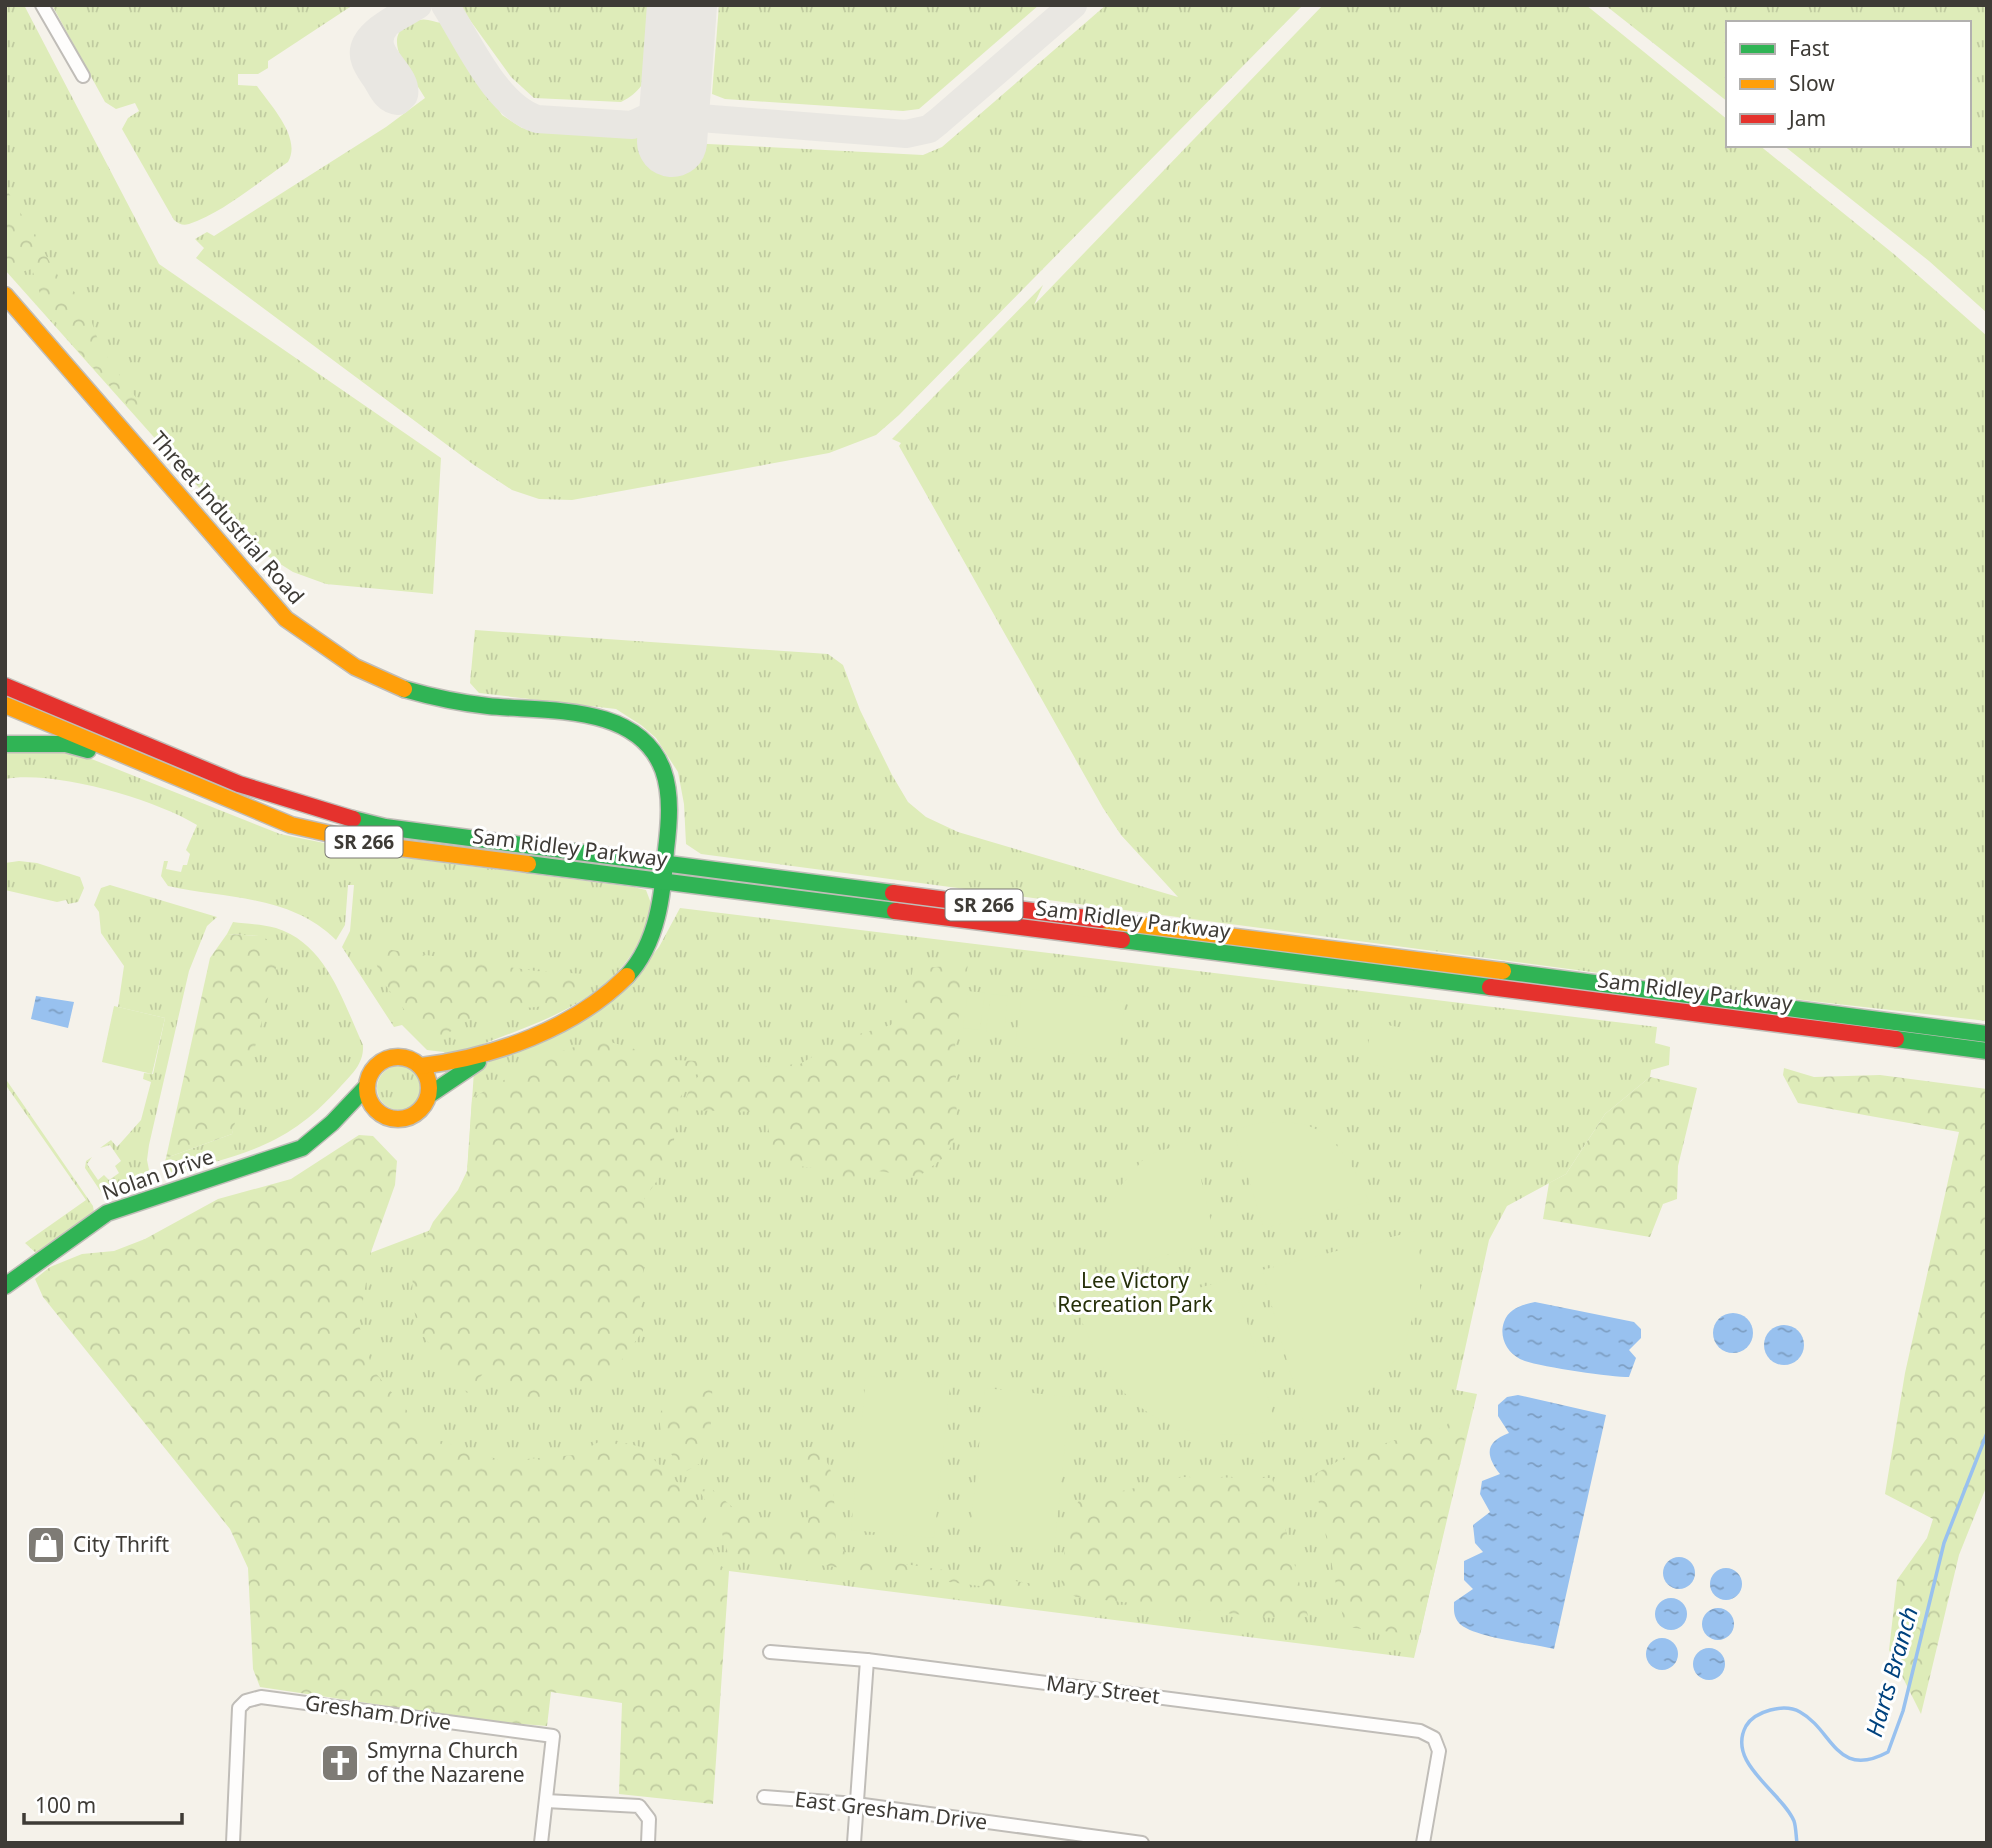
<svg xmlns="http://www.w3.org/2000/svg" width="1992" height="1848" viewBox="0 0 1992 1848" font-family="'Noto Sans',sans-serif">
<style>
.grass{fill:url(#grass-tufts)}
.forest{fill:url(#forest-crowns)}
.pitch{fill:#deecb9}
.water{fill:url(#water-ripples)}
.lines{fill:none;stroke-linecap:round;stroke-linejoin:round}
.stream{stroke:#98c1ef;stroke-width:3.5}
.taxiway{stroke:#e9e7e2;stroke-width:28}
.runway{stroke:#e9e7e2;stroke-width:70}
.street-casing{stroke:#c0bdb8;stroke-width:16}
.fast-casing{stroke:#c0bdb8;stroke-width:19}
.slow-casing{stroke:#c0bdb8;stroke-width:19}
.jam-casing{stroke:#c0bdb8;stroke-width:19}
.street{stroke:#fefdfc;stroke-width:12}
.fast{stroke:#30b455;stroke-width:16}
.slow{stroke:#ff9f0a;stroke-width:16}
.jam{stroke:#e5322d;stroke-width:16}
.labels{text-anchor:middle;stroke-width:6;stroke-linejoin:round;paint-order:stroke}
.shield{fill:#fff;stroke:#787672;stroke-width:2}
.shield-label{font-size:19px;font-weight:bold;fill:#3e3b36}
.street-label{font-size:21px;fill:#3e3b36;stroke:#fff}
.park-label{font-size:21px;fill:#252f09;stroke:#fff}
.poi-label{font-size:21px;fill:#3e3b36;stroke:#fff;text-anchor:start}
.water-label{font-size:23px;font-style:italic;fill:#00427e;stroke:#fff}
</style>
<defs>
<pattern id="grass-tufts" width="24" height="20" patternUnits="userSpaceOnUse" patternTransform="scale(1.75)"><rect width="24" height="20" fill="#deecb9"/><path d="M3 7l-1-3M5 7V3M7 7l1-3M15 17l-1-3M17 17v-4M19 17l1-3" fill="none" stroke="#c0cba0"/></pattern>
<pattern id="forest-crowns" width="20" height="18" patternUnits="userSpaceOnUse" patternTransform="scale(1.75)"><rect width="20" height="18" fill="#deecb9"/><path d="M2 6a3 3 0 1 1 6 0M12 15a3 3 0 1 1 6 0" fill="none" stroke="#c0cba0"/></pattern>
<pattern id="water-ripples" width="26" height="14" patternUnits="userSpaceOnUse" patternTransform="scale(1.75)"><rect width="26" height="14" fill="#98c1ef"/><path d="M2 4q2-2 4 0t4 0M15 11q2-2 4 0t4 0" fill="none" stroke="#7d9ec2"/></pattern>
</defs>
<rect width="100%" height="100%" fill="#f5f2ea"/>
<g class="grass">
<path d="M5 5H24L159 264 441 458 433 594 326 584 293 572 266 555 217 508 5 270Z"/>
<path d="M52 5H353L268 61V68L258 74H238V85L257 86C271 106 302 138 288 162 257 183 224 212 189 224 183 226 179 224 174 220L122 129 128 118 139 111 135 103 116 109 105 102Z"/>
<path d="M459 5H649V9L654 10C651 47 659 84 621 102L534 98 511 77Z"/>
<path d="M719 5H1039L919 109 903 111 725 99 712 94Z"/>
<path d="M1106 5H1303L899 415 876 435 829 453 572 500 539 499 512 490 474 465 196 258 204 248 195 239 207 232 214 236 386 127 425 98C413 76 372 32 419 20 427 18 434 22 442 23L502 115 522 128 708 144 923 155 942 147Z"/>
<path d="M1323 5H1586L1728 120V145H1759L1895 255 1987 336V1021L1811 1001 701 854 686 844 684 804 678 772 656 738 641 725 616 709 479 693 470 683 475 630 828 654 843 665 860 710 892 775 908 802 926 817 958 832 1178 897 1121 835 1103 808 899 446 901 443 892 439 1043 285 1034 305Z"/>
<path d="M1605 5H1987V313L1929 261 1783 145H1969V23H1728V102Z"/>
<path d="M5 749 69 750 280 834 383 855 633 887 646 890 652 906C647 919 644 935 636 947 597 1014 514 1027 449 1059L444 1052 427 1050 402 1025 394 1027 342 947 350 931 354 885H348L345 925 336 940C291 895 227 899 168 886L161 876 164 861H168L166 869 181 872 183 865H187L190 854 186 850 197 825C154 799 54 770 5 779Z"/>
<path d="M19 861 37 863 80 877 84 888 78 902 68 904 66 900 57 902 5 890V863Z"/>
<path d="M110 885 217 917 207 926 189 971 149 1145 147 1160 151 1180 103 1195 85 1168 86 1161 92 1157 87 1164 98 1180 104 1175 109 1180 119 1173 115 1166 121 1161 110 1145 100 1148 111 1140 117 1147 141 1120 151 1082 143 1079 144 1073 153 1074 165 1018 118 1007 124 966 101 933 99 912 94 905 101 888Z"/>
<path d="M680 908 1657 1027 1655 1043 1670 1047 1669 1065 1651 1070 1650 1077 1605 1114 1566 1174 1507 1206 1489 1240 1456 1390 1477 1394 1414 1658 729 1571 272 1539 178 1326 457 1220 466 1190 474 1071 635 976 659 947Z"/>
<path d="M233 922C246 924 262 924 276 928 327 944 343 1002 363 1045 364 1063 353 1073 341 1086 285 1149 243 1153 166 1176L162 1170 166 1158 232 1134 259 936 227 934Z"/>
<circle cx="399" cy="1088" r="22"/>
<path d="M5 1078 93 1206 94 1212 36 1253 25 1243 86 1200 5 1084Z"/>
</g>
<g class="forest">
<path d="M5 187 63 284 89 302C90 341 118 372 140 403L134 408 129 407 67 339 66 328 48 318 32 269 17 273 11 261H5Z"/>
<path d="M227 934 259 936 282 945 232 1134 166 1158 210 958Z"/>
<path d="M371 947 536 971 586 974C561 1023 516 999 476 1016 454 1026 456 1034 427 1039L382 981Z"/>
<path d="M969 959 955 1037 957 1131 947 1155 918 1177 865 1169 852 1183 813 1168 777 1163 764 1112 682 1110 690 1087 703 1070 800 1064 845 1038 891 1025 907 998 913 969 947 966Z"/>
<path d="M600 1039 672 1060 700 1061 680 1098 671 1161 644 1199 647 1256 639 1288 643 1331 610 1376 527 1402 491 1364 467 1393 418 1329 412 1300 413 1266 433 1222 458 1190 467 1171 472 1098 549 1055Z"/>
<path d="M1784 1068 1814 1077 1880 1075 1987 1089V1485L1959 1555 1921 1714 1889 1650 1897 1580 1927 1538 1933 1519 1885 1494 1905 1373 1959 1132 1798 1103 1783 1075Z"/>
<path d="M1650 1077 1697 1088 1678 1166 1677 1199 1663 1204 1650 1237 1543 1219 1549 1183 1566 1174 1605 1114Z"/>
<path d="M359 1135 373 1136 397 1161 395 1185 371 1252 359 1325 373 1370 429 1437 503 1461 575 1455 606 1438 641 1447 678 1483 705 1513 715 1562 729 1571 713 1804 619 1794 622 1703 551 1692 547 1726 495 1722 260 1687 253 1669 248 1568 230 1529 43 1297 35 1279 50 1267 82 1254 114 1251 145 1239 218 1199 291 1179Z"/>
<path d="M713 1373 710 1444 699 1464 683 1473C672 1454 655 1433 661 1411Z"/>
<path d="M1450 1419 1468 1424 1420 1635 1345 1627 1313 1475 1356 1451 1446 1427Z"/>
<path d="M806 1447 821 1448 833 1476 836 1543 847 1555 1054 1587 1056 1596 728 1553 718 1520 698 1489 713 1490 739 1513 751 1514 753 1523H808L811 1500Z"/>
<path d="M1182 1477 1272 1478 1308 1616 1291 1620 1076 1597 1061 1588 1068 1514 1079 1501Z"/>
</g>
<g class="pitch">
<path d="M1023 988 1125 1002 1118 1059 1015 1046Z"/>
<path d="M968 991 985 993 980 1030 963 1028Z"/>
<path d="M991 994 1008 996 1004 1033 986 1031Z"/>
<path d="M114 1006 165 1018 152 1074 102 1062Z"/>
<path d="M1372 1022 1429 1033 1421 1075 1365 1063Z"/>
<path d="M1263 1122C1276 1123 1290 1122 1302 1124 1336 1131 1358 1173 1369 1202L1264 1228 1233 1130Z"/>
<path d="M1192 1141 1216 1243 1114 1268 1106 1224 1118 1189 1147 1155Z"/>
<path d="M1415 1231 1420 1255V1292L1402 1352 1360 1401 1304 1422 1262 1270Z"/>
<path d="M1235 1278 1277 1430C1207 1443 1153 1433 1108 1374 1096 1359 1090 1337 1081 1320Z"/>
<path d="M866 1376 950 1385 934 1538 851 1530Z"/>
<path d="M985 1388 1070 1397 1054 1551 969 1542Z"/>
</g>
<g class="water">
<path d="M36 996 74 1002 68 1028 31 1019Z"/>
<path d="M1535 1302 1634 1322 1641 1329V1338L1629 1350 1636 1358 1629 1377C1611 1377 1533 1366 1520 1359 1506 1352 1499 1336 1504 1322 1509 1308 1522 1305 1535 1302Z"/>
<circle cx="1733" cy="1333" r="20"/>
<circle cx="1784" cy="1345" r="20"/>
<path d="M1518 1395 1606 1415 1554 1649C1534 1644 1471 1637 1459 1623 1453 1616 1454 1609 1454 1602L1473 1589 1464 1580V1561L1483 1552 1475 1543 1473 1525 1490 1512 1480 1494 1482 1481 1500 1474C1485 1455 1485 1442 1509 1433L1498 1416V1405L1507 1397Z"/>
<circle cx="1679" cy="1573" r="16"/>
<circle cx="1726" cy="1584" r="16"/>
<circle cx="1671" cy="1614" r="16"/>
<circle cx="1718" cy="1624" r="16"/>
<circle cx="1662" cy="1654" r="16"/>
<circle cx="1709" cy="1664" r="16"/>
</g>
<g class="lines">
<path class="stream" d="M1797 1843C1796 1836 1796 1827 1794 1821 1781 1791 1726 1763 1746 1726 1755 1711 1784 1703 1800 1712 1833 1730 1836 1780 1888 1752L1903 1711 1944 1543 1987 1433"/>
<g class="taxiway">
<path d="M445 5C468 41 496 106 537 119L632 125 651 116H674L906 134 929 129 939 121 1073 5"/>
<path d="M386 25C363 53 409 71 404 95L398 101C386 100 382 89 376 79 372 73 367 67 365 60 356 34 402 16 418 5"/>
</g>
<path class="runway" d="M672 142 682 5"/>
<defs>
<g id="street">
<path d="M42 5 83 76"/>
<path d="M770 1652 867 1660 1420 1731 1434 1738 1439 1751 1423 1843"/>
<path d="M764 1797 856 1804 1142 1843"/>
<path d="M546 1801 639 1806 649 1819 648 1843"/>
<path d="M233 1843 239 1708 246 1701 261 1697 553 1736 541 1843"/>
<path d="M854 1843 867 1660"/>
</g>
<g id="fast">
<path d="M404 689C432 697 460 703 488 706 546 712 638 703 663 770 672 795 669 825 666 850 663 893 658 943 627 976"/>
<path d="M5 744H66L88 750"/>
<path d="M353 819 385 827 893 893"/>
<path d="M528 864 895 911"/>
<path d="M1122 940 1490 987"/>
<path d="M1503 971 1987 1034"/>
<path d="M1896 1039 1987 1051"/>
<path d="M429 1095 478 1062"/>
<path d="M5 1286 107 1213 302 1148 332 1123 367 1086"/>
</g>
<g id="slow">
<path d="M5 295 286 619 355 667 404 689"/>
<path d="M5 705 291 825 384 846 528 864"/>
<path d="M1102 920 1503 971"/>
<circle cx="398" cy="1088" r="31"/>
<path d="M421 1066C494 1057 574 1029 627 976"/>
</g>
<g id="jam">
<path d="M5 686 239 784 353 819"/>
<path d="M893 893 1102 920"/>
<path d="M895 911 1122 940"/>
<path d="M1490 987 1896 1039"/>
</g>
</defs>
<use href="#street" class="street-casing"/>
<use href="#fast" class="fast-casing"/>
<use href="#slow" class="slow-casing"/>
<use href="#jam" class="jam-casing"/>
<use href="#street" class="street"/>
<use href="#fast" class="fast"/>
<use href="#slow" class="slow"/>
<use href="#jam" class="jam"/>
</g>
<defs>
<symbol id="shop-square" viewBox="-11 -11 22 22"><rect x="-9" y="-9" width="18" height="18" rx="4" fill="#7e7b75" stroke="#fff"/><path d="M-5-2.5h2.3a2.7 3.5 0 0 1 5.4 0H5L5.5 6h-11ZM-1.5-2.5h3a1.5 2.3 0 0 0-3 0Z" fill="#fff"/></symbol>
<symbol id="church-square" viewBox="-11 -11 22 22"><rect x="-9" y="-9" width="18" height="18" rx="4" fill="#7e7b75" stroke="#fff"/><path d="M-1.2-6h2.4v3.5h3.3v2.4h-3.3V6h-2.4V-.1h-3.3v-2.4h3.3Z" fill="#fff"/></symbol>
</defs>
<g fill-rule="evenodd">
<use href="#shop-square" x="24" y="1523" width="44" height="44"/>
<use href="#church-square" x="318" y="1741" width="44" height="44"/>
</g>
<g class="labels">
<g class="shield">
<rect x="325.5" y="826.5" width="77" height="31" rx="5"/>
<rect x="945.5" y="889.5" width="77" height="31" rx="5"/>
</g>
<g class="shield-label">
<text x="364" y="849">SR 266</text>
<text x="984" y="912">SR 266</text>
</g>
<g class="street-label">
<text transform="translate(227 518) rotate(49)" y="7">Threet Industrial Road</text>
<text transform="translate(570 848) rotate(7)" y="7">Sam Ridley Parkway</text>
<text transform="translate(1133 920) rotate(7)" y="7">Sam Ridley Parkway</text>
<text transform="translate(1695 992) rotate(7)" y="7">Sam Ridley Parkway</text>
<text transform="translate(158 1175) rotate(-19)" y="7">Nolan Drive</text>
<text transform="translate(1103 1690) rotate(7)" y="7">Mary Street</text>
<text transform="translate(378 1713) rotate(8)" y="7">Gresham Drive</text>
<text transform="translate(891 1811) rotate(7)" y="7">East Gresham Drive</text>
</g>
<g class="park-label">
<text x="1135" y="1288">Lee Victory<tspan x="1135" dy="24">Recreation Park</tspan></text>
</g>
<g class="poi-label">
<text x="73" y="1552">City Thrift</text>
<text x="367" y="1758">Smyrna Church<tspan x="367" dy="24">of the Nazarene</tspan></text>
</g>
<g class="water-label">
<text transform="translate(1892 1672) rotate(-74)" y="8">Harts Branch</text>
</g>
</g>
<rect width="1992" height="1848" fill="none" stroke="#3e3b36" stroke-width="14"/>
<rect x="1726" y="21" width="245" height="126" fill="#ffffff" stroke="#b2b1af" stroke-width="2"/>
<rect x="1740" y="44" width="35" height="10" fill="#30b455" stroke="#b2b1af" stroke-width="2"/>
<text x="1789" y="56" font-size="21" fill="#3e3b36">Fast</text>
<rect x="1740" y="79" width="35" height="10" fill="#ff9f0a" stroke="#b2b1af" stroke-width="2"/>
<text x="1789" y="91" font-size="21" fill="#3e3b36">Slow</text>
<rect x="1740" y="114" width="35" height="10" fill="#e5322d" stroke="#b2b1af" stroke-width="2"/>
<text x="1789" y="126" font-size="21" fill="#3e3b36">Jam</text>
<path d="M24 1813v10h158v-10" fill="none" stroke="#3e3b36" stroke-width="3.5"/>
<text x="35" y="1813" font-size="21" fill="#3e3b36" stroke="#ffffff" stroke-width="5" paint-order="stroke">100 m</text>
</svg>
